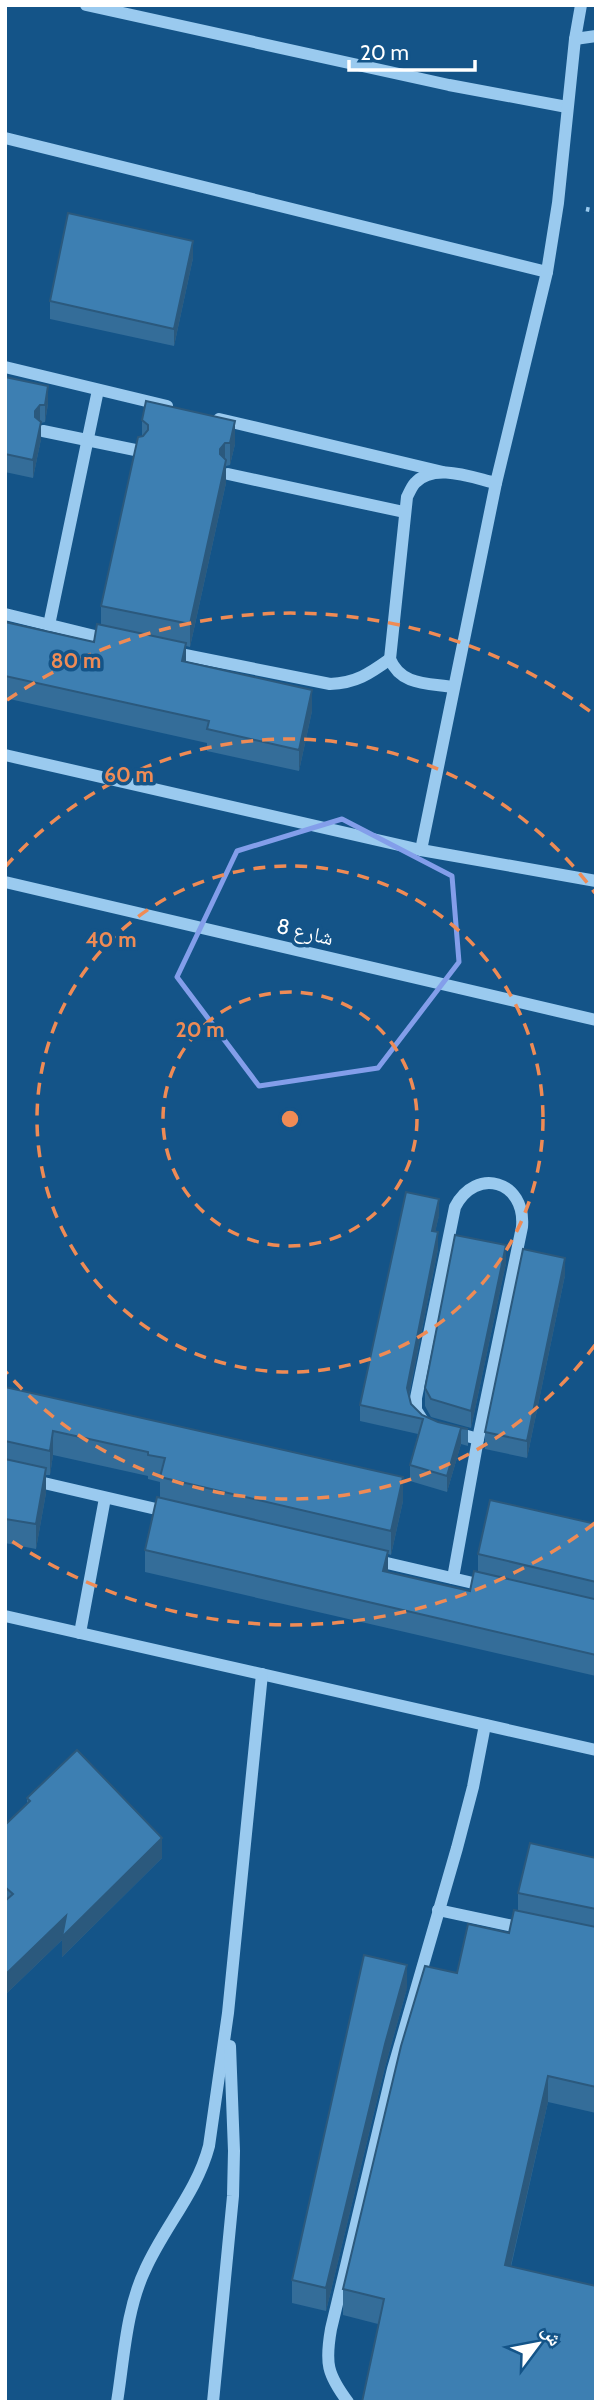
<svg xmlns="http://www.w3.org/2000/svg" width="601" height="2407" viewBox="0 0 601 2407" font-family="Cabin,'Noto Naskh Arabic',sans-serif">
<style>
.lines{fill:none;stroke-linecap:round;stroke-linejoin:round}
.path{stroke:#9acaef;stroke-width:4.5;stroke-dasharray:3.5 5;stroke-linecap:butt}
.minor{stroke:#9acaef;stroke-width:12}
.wall{fill:#346d99}
.shaded-wall{fill:#2b597d}
.building{fill:#3d7fb2;stroke:#2b597d;stroke-width:2}
.marked{fill:none;stroke:#839eea;stroke-width:5;stroke-linejoin:round}
.ring{fill:none;stroke:#ef8b55;stroke-width:3.5;stroke-dasharray:12 9}
.labels{text-anchor:middle;stroke-width:7;stroke-linejoin:round;paint-order:stroke}
.street-label{font-size:21px;fill:#fff;stroke:#145488}
.centre{fill:#ef8b55;stroke:#145488;stroke-width:3.5}
.ring-label{font-size:21px;text-anchor:middle;font-weight:bold;fill:#ef8b55;stroke:#145488;stroke-width:7;stroke-linejoin:round;paint-order:stroke}
</style>
<rect width="100%" height="100%" fill="#145488"/>
<g class="lines">
<path class="path" d="M586 209 596 211"/>
<g class="minor">
<path d="M86 5 449 85 567 107"/>
<path d="M575 39 596 36"/>
<path d="M5 138 547 272"/>
<path d="M5 367 167 406"/>
<path d="M219 419 443 472"/>
<path d="M43 431 140 451"/>
<path d="M228 474 404 512"/>
<path d="M5 614 111 640"/>
<path d="M49 625 98 390"/>
<path d="M170 652 330 684C356 683 369 674 390 659"/>
<path d="M453 687C428 683 401 686 390 659L407 497C409 493 412 486 415 483 434 462 473 478 496 483"/>
<path d="M5 755 421 850 596 881"/>
<path d="M421 850 496 483 547 272 558 203 575 39 581 5"/>
<path d="M5 882 596 1020"/>
<path d="M423 1421 416 1410V1398L455 1207C476 1166 526 1181 522 1227L478 1439 453 1578"/>
<path d="M453 1432 478 1439"/>
<path d="M5 1474 169 1512"/>
<path d="M374 1560 486 1586"/>
<path d="M5 1616 596 1750"/>
<path d="M80 1633 105 1498"/>
<path d="M438 1910 527 1929"/>
<path d="M117 2402C124 2359 126 2310 145 2270 164 2227 197 2192 209 2146L228 2013 262 1674"/>
<path d="M213 2402 233 2196 234 2151 230 2046"/>
<path d="M348 2402C327 2374 325 2363 331 2329L393 2069 457 1848 473 1787 485 1725"/>
</g>
</g>
<g class="wall">
<path d="M193 258 174 346 50 319V301Z"/>
<path d="M5 377 48 404 45 422 41 423V439L33 478 5 472Z"/>
<path d="M142 420 235 444 230 465 226 466V483L190 647 186 646V661L312 711 299 771 207 751V743L5 698V622L94 642 101 625V606L142 436Z"/>
<path d="M439 1215 435 1232 438 1249 409 1396 411 1404 422 1415 438 1422 468 1429V1446L461 1444 447 1492 410 1481V1465L418 1434 360 1421V1405Z"/>
<path d="M506 1263 471 1428 431 1417 425 1406V1388Z"/>
<path d="M565 1275 527 1458 485 1449V1432Z"/>
<path d="M5 1387 403 1501 391 1555 388 1554V1572L470 1591 478 1572V1554L596 1524V1676L145 1572V1550L160 1498V1482L148 1479V1476L53 1455 50 1475H46V1493L36 1549 5 1543Z"/>
<path d="M27 1798 162 1858 62 1957V1940L7 1993 5 1990V1825L27 1803Z"/>
<path d="M596 1858V2113L548 2102 511 2267 378 2324 343 2315V2289L457 1973 509 1933 518 1911V1893Z"/>
<path d="M407 1988 385 2067 326 2311 292 2303V2280Z"/>
</g>
<g class="shaded-wall">
<path d="M193 241V258L174 346V329Z"/>
<path d="M48 386V404L45 422V405Z"/>
<path d="M40 405V423L35 429V411Z"/>
<path d="M235 421V444L230 465V443Z"/>
<path d="M41 422V439L33 478V460Z"/>
<path d="M225 443V466L220 472V449Z"/>
<path d="M226 460V483L190 647V624Z"/>
<path d="M186 643V664L182 661Z"/>
<path d="M312 690V711L299 771V750Z"/>
<path d="M439 1199V1215L432 1247V1231Z"/>
<path d="M438 1232V1249L407 1405V1388Z"/>
<path d="M506 1245V1263L471 1428V1411Z"/>
<path d="M565 1258V1275L527 1458V1441Z"/>
<path d="M461 1428V1444L447 1492V1476Z"/>
<path d="M53 1431V1455L50 1475V1451Z"/>
<path d="M5 1441H6V1465L5 1466Z"/>
<path d="M46 1468V1493L36 1549V1524Z"/>
<path d="M403 1477V1501L391 1555V1531Z"/>
<path d="M388 1551V1572L383 1571Z"/>
<path d="M162 1838V1858L62 1957V1940L7 1993V1973L66 1916Z"/>
<path d="M407 1965V1988L385 2067 326 2311V2288L385 2044Z"/>
<path d="M548 2076V2102L505 2291V2265Z"/>
</g>
<g class="building">
<path d="M68 213 193 241 174 329 50 301Z"/>
<path d="M5 377 48 386 45 405H40L35 411V417L41 422 33 460 5 454Z"/>
<path d="M146 401 235 421 230 443H225L220 449V454L226 460 190 624 101 606 138 437 143 436 148 430V425L142 420Z"/>
<path d="M5 622 94 642 97 624 186 643 182 661 312 690 299 750 207 729 209 721 5 676Z"/>
<path d="M406 1192 439 1199 432 1231 438 1232 407 1388 411 1404 422 1415 438 1422 468 1429 461 1428 447 1476 410 1465 423 1419 360 1405Z"/>
<path d="M455 1235 506 1245 471 1411 431 1399 425 1388Z"/>
<path d="M523 1249 565 1258 527 1441 485 1432Z"/>
<path d="M5 1387 403 1477 391 1531 160 1477 165 1458 148 1455V1452L53 1431 50 1451 5 1441Z"/>
<path d="M5 1459 46 1468 36 1524 5 1519Z"/>
<path d="M157 1497 388 1551 383 1571 470 1591 474 1571 594 1599 596 1598V1655L145 1550Z"/>
<path d="M490 1500 596 1524V1582L478 1554Z"/>
<path d="M77 1750 162 1838 62 1937 66 1916 7 1973 5 1970V1901L13 1894 5 1887V1825L30 1801 27 1798Z"/>
<path d="M530 1843 596 1858V1909L518 1893Z"/>
<path d="M514 1910 596 1927V2087L548 2076 505 2265 596 2286V2402H362L384 2299 343 2289 401 2046 425 1966 457 1973 468 1924 509 1933Z"/>
<path d="M364 1955 407 1965 385 2044 326 2288 292 2280Z"/>
</g>
<path class="marked" d="M342 819 452 876 459 962 378 1068 259 1086 177 977 237 851Z"/>
<g class="ring">
<circle cx="290" cy="1119" r="127"/>
<circle cx="290" cy="1119" r="253"/>
<path d="M595 1345A380 380 0 0 1 5 1371M5 867A380 380 0 0 1 595 893"/>
<path d="M595 1523A506 506 0 0 1 7 1538M7 700A506 506 0 0 1 595 715"/>
</g>
<g class="labels">
<g class="street-label">
<text transform="translate(305 932) rotate(13)" y="7">شارع 8</text>
</g>
</g>
<circle cx="290" cy="1119" r="10" class="centre"/>
<g class="ring-label">
<text x="76" y="668">80 m</text>
<text x="129" y="782">60 m</text>
<text x="111" y="947">40 m</text>
<text x="200" y="1037">20 m</text>
</g>
<rect width="601" height="2407" fill="none" stroke="#ffffff" stroke-width="14"/>
<g transform="translate(538 2344) rotate(58)" stroke="#145488" stroke-width="5" paint-order="stroke">
<path d="M0-5L12 26L0 18L-12 26Z" fill="#ffffff"/>
<text y="-10" font-size="19" font-weight="bold" text-anchor="middle" fill="#ffffff">ش</text>
</g>
<path d="M349 60v10h126v-10" fill="none" stroke="#ffffff" stroke-width="3.5"/>
<text x="360" y="60" font-size="21" fill="#ffffff" stroke="#145488" stroke-width="5" paint-order="stroke">20 m</text>
</svg>
